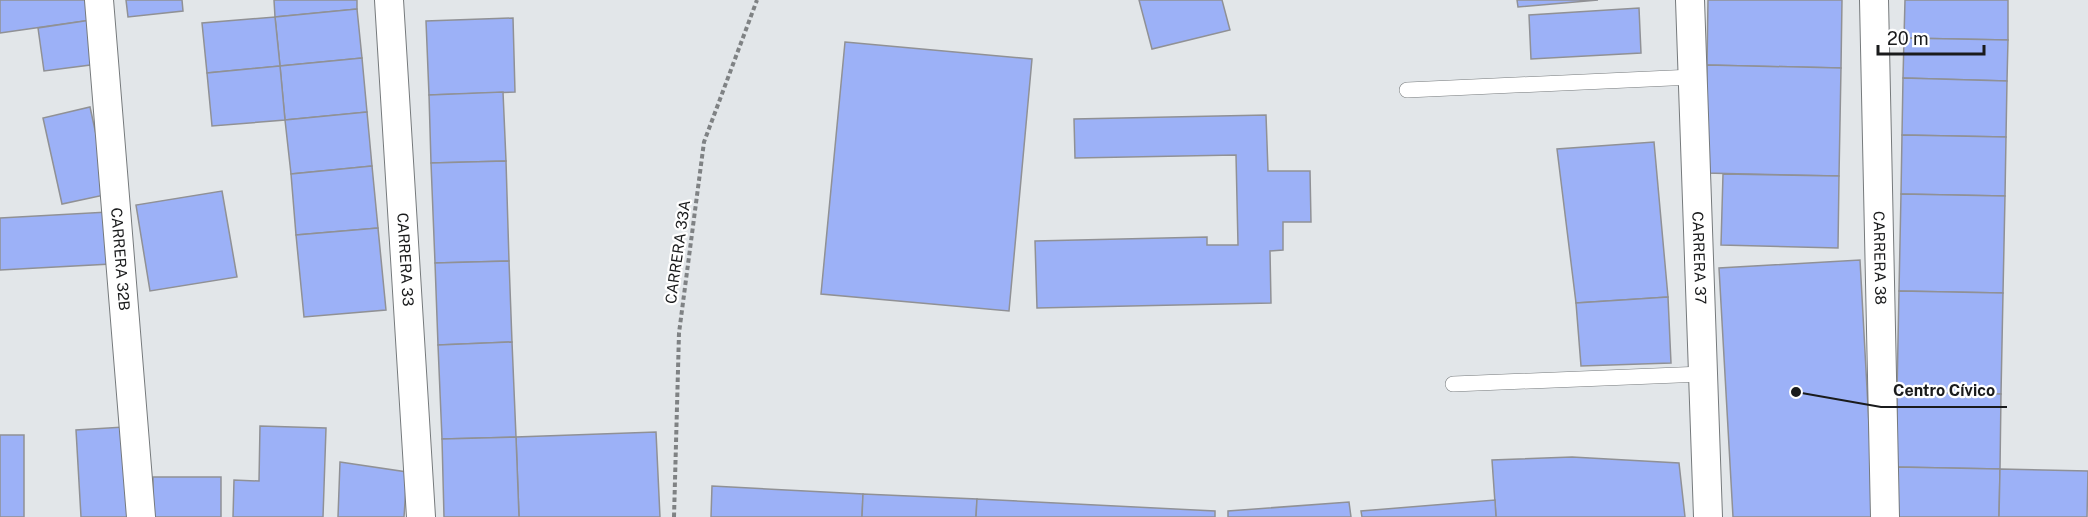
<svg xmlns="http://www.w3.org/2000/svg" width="2088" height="517" viewBox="0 0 2088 517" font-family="'Public Sans',sans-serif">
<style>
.building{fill:#9cb1f7;stroke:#909195;stroke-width:1.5}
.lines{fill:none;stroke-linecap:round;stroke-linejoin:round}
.lane-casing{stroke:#767a7c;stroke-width:16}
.street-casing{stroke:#767a7c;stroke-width:30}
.path{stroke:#7f8284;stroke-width:4;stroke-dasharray:4.5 3;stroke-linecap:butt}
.lane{stroke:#fff;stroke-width:15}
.street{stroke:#fff;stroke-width:28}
.labels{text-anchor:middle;stroke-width:4.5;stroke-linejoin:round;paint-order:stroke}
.street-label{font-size:15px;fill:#1a1b1c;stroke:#fff}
.leader{fill:none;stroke:#1a1b1c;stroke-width:2}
.callout-dot{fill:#1a1b1c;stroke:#fff;stroke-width:2}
.callout-label{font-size:16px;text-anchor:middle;font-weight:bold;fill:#1a1b1c;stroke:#fff;stroke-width:4.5;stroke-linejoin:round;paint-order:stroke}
</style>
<rect width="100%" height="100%" fill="#e2e6e9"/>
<g class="building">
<path d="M0 0H88L91 20 0 33Z"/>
<path d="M126 0H182L183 11 128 17Z"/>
<path d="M274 0H357V9L275 17Z"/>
<path d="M1139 0H1222L1230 30 1152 49Z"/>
<path d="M1517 0H1598L1518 7Z"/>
<path d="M1708 0H1842L1841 68 1707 65Z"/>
<path d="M1905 0H2008V40L1904 38Z"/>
<path d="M1639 8 1641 53 1531 59 1529 15Z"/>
<path d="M357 9 362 58 280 66 275 17Z"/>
<path d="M275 17 280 66 207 73 202 23Z"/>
<path d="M513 18 515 92 429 95 426 21Z"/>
<path d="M91 20 98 64 44 71 38 28Z"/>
<path d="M1904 38 2008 40 2007 81 1903 78Z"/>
<path d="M845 42 1032 59 1009 311 821 294Z"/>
<path d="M362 58 367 112 285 120 280 66Z"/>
<path d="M1707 65 1841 68 1839 176 1705 173Z"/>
<path d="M280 66 285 120 212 126 207 73Z"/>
<path d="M1903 78 2007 81 2006 137 1902 135Z"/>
<path d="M503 92 506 161 431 163 429 95Z"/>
<path d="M90 107 109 194 62 204 43 118Z"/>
<path d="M367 112 372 166 291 174 285 120Z"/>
<path d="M1266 115 1268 171H1310L1311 222H1283V250L1270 251 1271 303 1037 308 1035 241 1207 237V245H1238L1236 155 1075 158 1074 119Z"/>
<path d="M1902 135 2006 137 2005 196 1901 194Z"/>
<path d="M1654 142 1668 297 1576 303 1557 149Z"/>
<path d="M506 161 509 261 435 263 431 163Z"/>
<path d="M372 166 378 228 296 235 291 174Z"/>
<path d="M1723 174 1839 176 1838 248 1721 245Z"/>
<path d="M222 191 237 277 150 291 136 205Z"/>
<path d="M1901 194 2005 196 2003 293 1899 291Z"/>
<path d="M108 212 111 264 0 270V218Z"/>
<path d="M378 228 386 310 304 317 296 235Z"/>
<path d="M1860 260 1874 517H1733L1719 268Z"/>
<path d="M509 261 512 342 438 345 435 263Z"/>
<path d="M1899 291 2003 293 2001 394 1897 392Z"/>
<path d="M1668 297 1671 363 1581 366 1576 303Z"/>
<path d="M512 342 516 437 442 439 438 345Z"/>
<path d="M1897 392 2001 394 2000 469 1896 467Z"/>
<path d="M260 426 326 428 323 517H233L234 480 259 481Z"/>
<path d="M124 427 130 517H81L76 430Z"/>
<path d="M656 432 660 517H519L516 437Z"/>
<rect x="0" y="435" width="24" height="82"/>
<path d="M516 437 519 517H444L442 439Z"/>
<path d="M1572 457 1679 463 1685 517H1496L1492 460Z"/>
<path d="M340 462 407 472 404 517H338Z"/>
<path d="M1896 467 2000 469 1999 517H1895Z"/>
<path d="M2000 469 2088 471 2087 517H1999Z"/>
<rect x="153" y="477" width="68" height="40"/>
<path d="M712 486 863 494 862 517H711Z"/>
<path d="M863 494 977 499 976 517H862Z"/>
<path d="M977 499 1215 511V517H976Z"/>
<path d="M1495 500 1496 517H1362L1361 511Z"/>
<path d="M1349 502 1351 517H1228V511Z"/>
</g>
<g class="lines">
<defs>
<g id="lane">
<path d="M1407 90 1693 77"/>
<path d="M1453 384 1703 374"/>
</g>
<g id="street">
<path id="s1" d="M99 0 141 517"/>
<path id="s2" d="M389 0 421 517"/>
<path id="s3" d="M1690 0 1708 517"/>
<path id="s4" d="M1874 0 1885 517"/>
</g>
</defs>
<use href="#lane" class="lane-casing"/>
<use href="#street" class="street-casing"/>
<path class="path" d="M674 517 679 333 704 142 757 0"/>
<use href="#lane" class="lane"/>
<use href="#street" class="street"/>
</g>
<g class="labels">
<g class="street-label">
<text transform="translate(678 252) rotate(-82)" y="5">CARRERA 33A</text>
<text dy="5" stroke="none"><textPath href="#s1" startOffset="260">CARRERA 32B</textPath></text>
<text dy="5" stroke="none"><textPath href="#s2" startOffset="260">CARRERA 33</textPath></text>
<text dy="5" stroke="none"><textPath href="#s3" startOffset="258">CARRERA 37</textPath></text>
<text dy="5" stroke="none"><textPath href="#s4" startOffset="258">CARRERA 38</textPath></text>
</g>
</g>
<path class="leader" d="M1796 392L1881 407H2007"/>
<circle class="callout-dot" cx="1796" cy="392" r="6"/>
<g class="callout-label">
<text x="1944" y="396">Centro Cívico</text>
</g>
<path d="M1878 45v9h106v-9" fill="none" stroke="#1a1b1c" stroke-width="3"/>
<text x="1887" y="45" font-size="18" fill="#1a1b1c" stroke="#ffffff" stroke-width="4.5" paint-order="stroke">20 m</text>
</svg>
